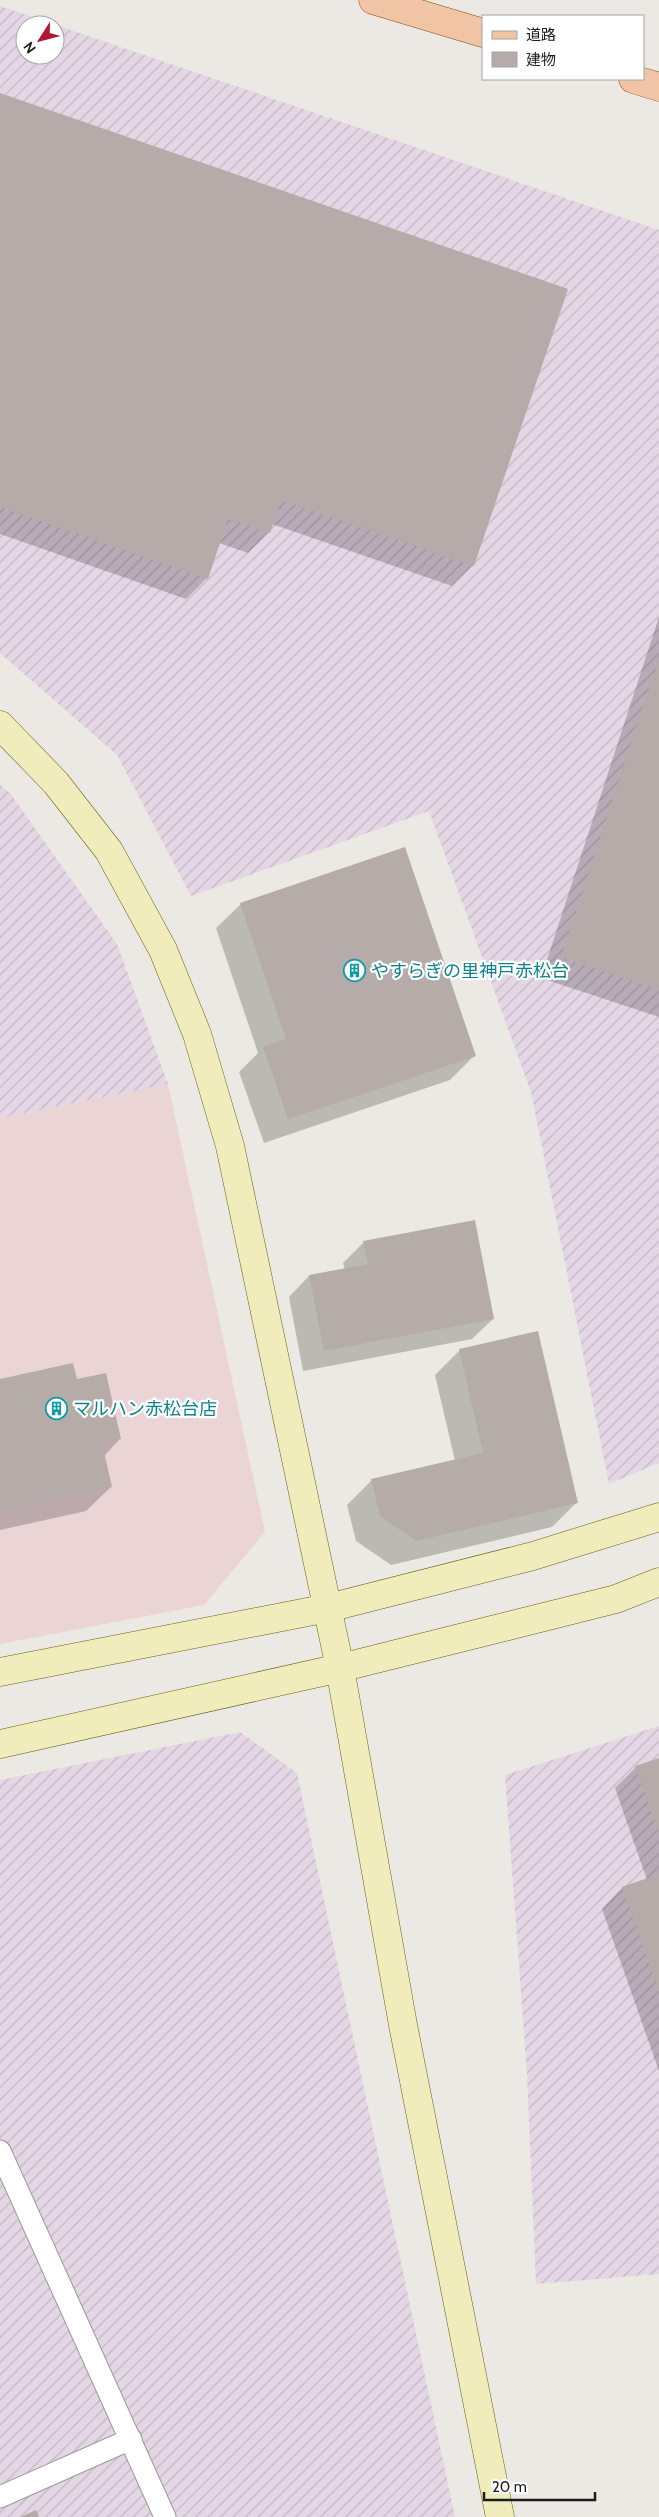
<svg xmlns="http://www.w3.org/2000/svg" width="659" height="2517" viewBox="0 0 659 2517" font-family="Cabin,'Noto Sans JP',sans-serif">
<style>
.commercial{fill:#ebd4d6}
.industrial{fill:url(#industrial-furrows);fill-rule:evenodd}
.shadow{fill:#0003}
.building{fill:#b5aca9}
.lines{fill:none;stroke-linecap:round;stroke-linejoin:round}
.lane-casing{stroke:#999;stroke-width:23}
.secondary-casing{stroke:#656111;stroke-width:29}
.primary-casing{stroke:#834c11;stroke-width:29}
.lane{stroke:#fff;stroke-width:21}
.secondary{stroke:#f1ecbc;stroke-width:28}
.primary{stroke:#f0c4a4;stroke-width:28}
.labels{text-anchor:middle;stroke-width:4.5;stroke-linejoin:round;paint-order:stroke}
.culture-label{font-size:18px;fill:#0d838f;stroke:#fff;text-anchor:start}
</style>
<defs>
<pattern id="industrial-furrows" width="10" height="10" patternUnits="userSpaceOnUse" patternTransform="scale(1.25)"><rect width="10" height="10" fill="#e4d6e4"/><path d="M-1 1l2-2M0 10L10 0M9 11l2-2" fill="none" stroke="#c3b7c3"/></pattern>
</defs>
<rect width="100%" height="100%" fill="#ece8e3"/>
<path class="commercial" d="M168 1084 265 1532 204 1605 0 1644V1118Z"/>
<g class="industrial">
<path d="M0 6 659 230V1463L609 1484 531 1092 429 811 191 896 117 755 0 653ZM25 25H55V55H25Z"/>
<path d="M0 785 10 793 117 944 168 1084 0 1118Z"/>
<path d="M659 1726V2274L536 2284 527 2074 505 1775Z"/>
<path d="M240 1732 297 1773 455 2517H0V1780Z"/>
</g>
<g class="shadow">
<path d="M0 94 473 565 452 586 272 524 269 532 248 553 219 543 207 578 186 599 0 534Z"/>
<path d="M659 617V1017L541 978Z"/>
<path d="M241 904 475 1055 450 1080 264 1143 239 1072 258 1053 216 928Z"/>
<path d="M364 1242 493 1319 472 1339 303 1371 289 1297 309 1276 345 1270 343 1263Z"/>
<path d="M537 1333 577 1502 552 1527 391 1565 356 1541 347 1505 372 1480 455 1461 435 1375 459 1351Z"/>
<path d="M0 1380 76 1381 120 1439 104 1456 111 1487 86 1511 0 1530Z"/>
<path d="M659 1759V2071L602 1909 622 1888 647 1880 615 1788 636 1767Z"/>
</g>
<g class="building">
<path d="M0 93 568 289 474 566 281 500 270 533 228 519 208 579 0 507Z"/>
<path d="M659 658V990L561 957Z"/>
<path d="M405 847 476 1056 288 1119 263 1047 286 1039 240 903Z"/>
<path d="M475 1220 494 1319 324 1351 309 1275 368 1264 363 1241Z"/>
<path d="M538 1331 578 1503 416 1541 380 1516 371 1479 483 1453 459 1349Z"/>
<path d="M73 1363 77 1379 106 1373 121 1439 102 1443 112 1487 0 1512V1379Z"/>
<path d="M659 1758V1833L635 1766Z"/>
<path d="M659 1874V1992L622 1887Z"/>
<path d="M36 2510 39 2517H20Z"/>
</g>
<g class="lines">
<defs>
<g id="lane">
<path d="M0 2151 165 2517"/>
<path d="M0 2497 131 2439"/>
</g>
<g id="secondary">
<path d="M0 725 56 783 109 851 163 950 197 1034 230 1146 340 1668 403 2025 500 2517"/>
<path d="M0 1672 328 1608 533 1556 659 1517"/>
<path d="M0 1744 340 1668 616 1599 659 1582"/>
</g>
<g id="primary">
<path d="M373 0 483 33"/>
<path d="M633 79 659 87"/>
</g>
</defs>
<use href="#lane" class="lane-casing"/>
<use href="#secondary" class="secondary-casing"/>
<use href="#primary" class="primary-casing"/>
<use href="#lane" class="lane"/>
<use href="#secondary" class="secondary"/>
<use href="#primary" class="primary"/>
</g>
<defs>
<symbol id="building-ring" viewBox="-11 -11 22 22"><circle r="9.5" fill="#fff" stroke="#0f9aa8" stroke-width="1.5"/><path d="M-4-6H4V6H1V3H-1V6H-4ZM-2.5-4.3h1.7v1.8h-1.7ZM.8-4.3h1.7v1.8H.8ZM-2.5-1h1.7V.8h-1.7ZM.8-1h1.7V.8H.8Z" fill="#0f9aa8"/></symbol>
</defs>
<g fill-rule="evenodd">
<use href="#building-ring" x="342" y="958" width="25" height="25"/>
<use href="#building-ring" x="44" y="1396" width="25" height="25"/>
</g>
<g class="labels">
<g class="culture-label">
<text x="371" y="977">やすらぎの里神戸赤松台</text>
<text x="73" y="1415">マルハン赤松台店</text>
</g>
</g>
<rect x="482" y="15" width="162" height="65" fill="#ffffff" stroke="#a4a4a4"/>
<rect x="492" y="31" width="25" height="8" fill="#f0c4a4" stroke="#a4a4a4"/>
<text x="526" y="40" font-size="15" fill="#1c1c1c">道路</text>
<rect x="492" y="52" width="25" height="15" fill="#b5aca9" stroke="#a4a4a4"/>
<text x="526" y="65" font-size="15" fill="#1c1c1c">建物</text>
<g transform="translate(40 40) rotate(234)"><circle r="24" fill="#ffffff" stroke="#a4a4a4"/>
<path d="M0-4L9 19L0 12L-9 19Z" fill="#b1172e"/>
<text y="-8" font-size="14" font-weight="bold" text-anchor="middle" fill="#1c1c1c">N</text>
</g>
<path d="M484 2492v8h111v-8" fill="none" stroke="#1c1c1c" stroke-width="2.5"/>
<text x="492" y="2492" font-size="15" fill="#1c1c1c" stroke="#ffffff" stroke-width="4" paint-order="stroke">20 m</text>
</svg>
